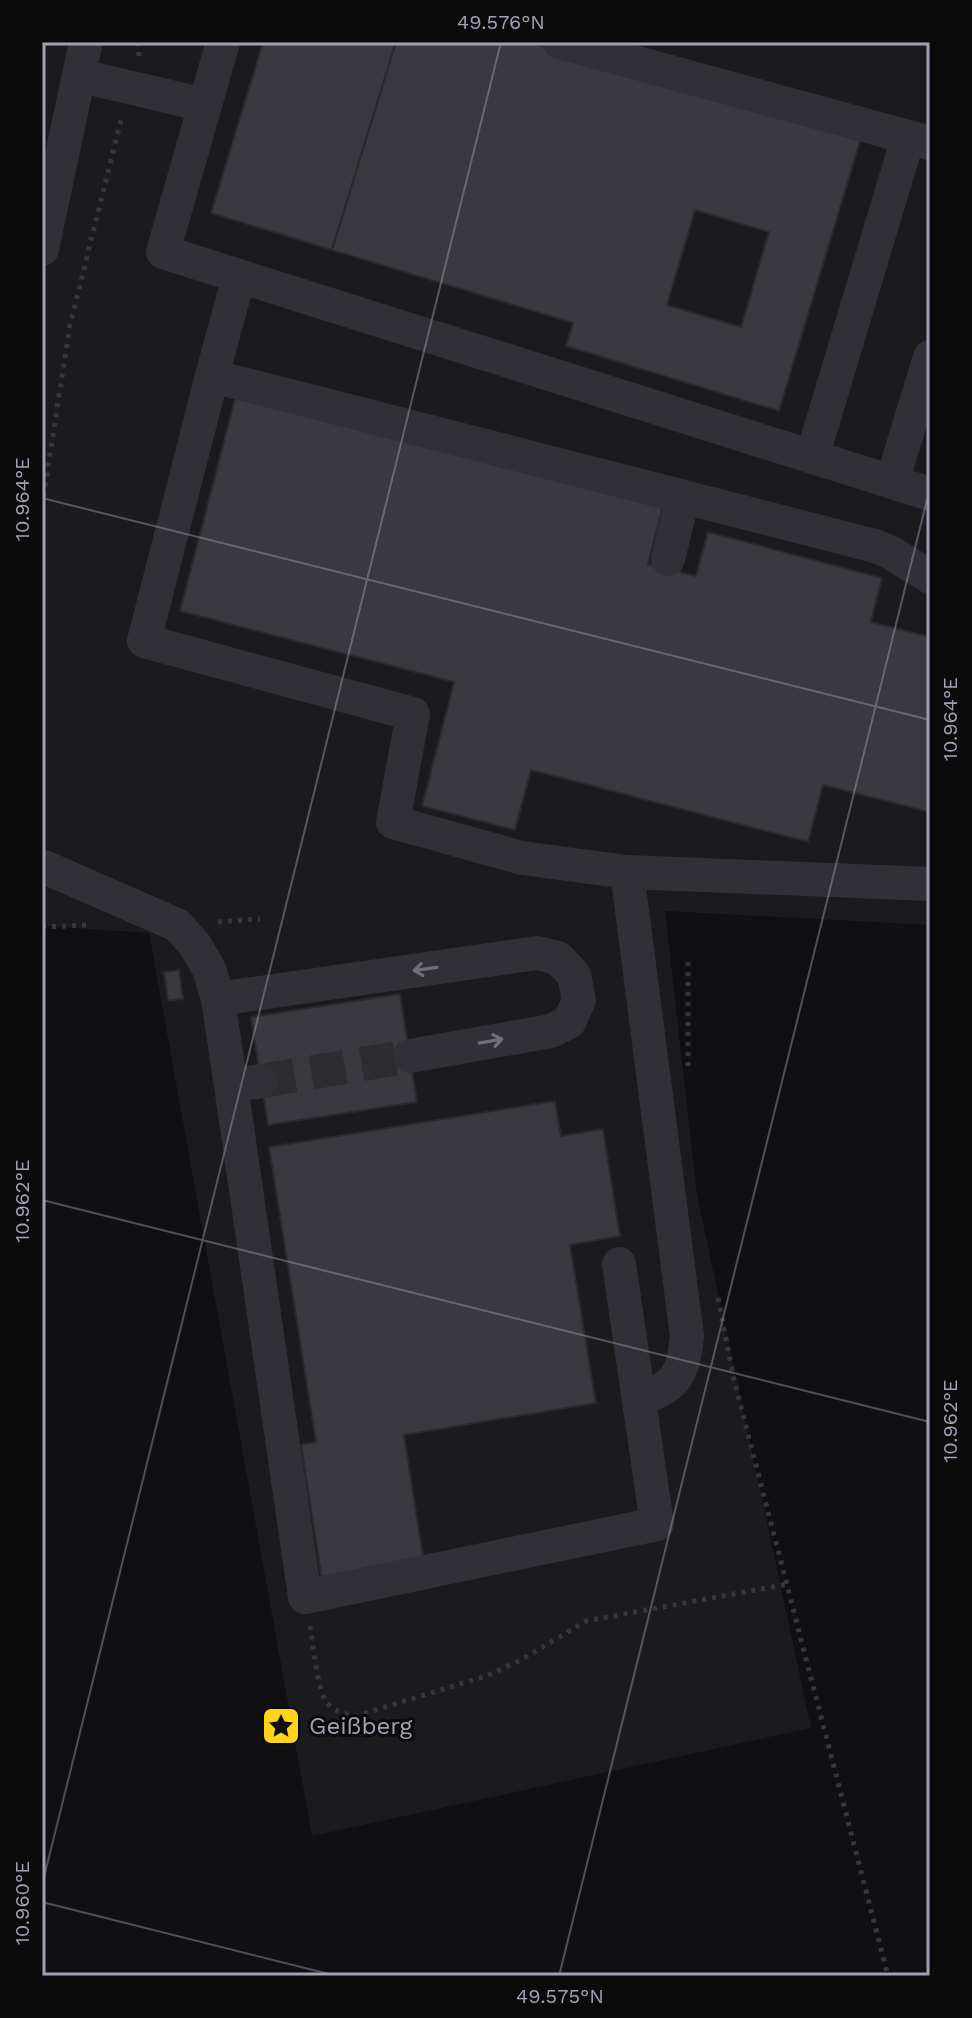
<svg xmlns="http://www.w3.org/2000/svg" width="972" height="2018" viewBox="0 0 972 2018" font-family="'Work Sans',sans-serif">
<style>
.built{fill:#1b1b1e}
.building{fill:#39393f;stroke:#2a292d;stroke-width:2;fill-rule:evenodd}
.lines{fill:none;stroke-linecap:round;stroke-linejoin:round}
.minor-tunnel{stroke:#2d2c31;stroke-width:34;stroke-dasharray:34 17;stroke-linecap:butt}
.path{stroke:#36373d;stroke-width:5;stroke-dasharray:4 6;stroke-linecap:butt}
.minor{stroke:#303036;stroke-width:34}
.oneway{stroke:#6d6f7b}
.ticks{fill:none;stroke:#9fa2b3;stroke-width:2;stroke-opacity:0.45}
.labels{text-anchor:middle;stroke-width:6;stroke-linejoin:round;paint-order:stroke}
.poi-label{font-size:24px;fill:#9fa2b3;stroke:#0b0b0c;text-anchor:start}
.neatline{fill:none;stroke:#9fa2b3;stroke-width:3}
.ticks-label{font-size:20px;text-anchor:middle;fill:#9fa2b3}
</style>
<rect width="100%" height="100%" fill="#100f11"/>
<path class="built" d="M42 42H930V925L665 911 697 1195 811 1728 312 1836 149 933 42 926Z"/>
<g class="building">
<path d="M263 42H396L332 250 211 213Z"/>
<path d="M396 42H528L861 138 779 411 566 346 573 323 332 250ZM695 210 769 232 741 327 667 305Z"/>
<path d="M238 387 665 498 648 564 696 576 708 532 882 578 871 622 930 637V812L823 785 808 842 531 770 515 830 422 806 454 682 180 611Z"/>
<path d="M179 970 183 999 168 1001 164 972Z"/>
<path d="M400 994 417 1102 268 1125 251 1017Z"/>
<path d="M555 1101 561 1136 603 1129 620 1236 570 1245 596 1403 404 1435 424 1563 322 1580 301 1445 316 1442 269 1147Z"/>
</g>
<g class="lines">
<path class="minor-tunnel" d="M261 1081 410 1056"/>
<g class="path">
<path d="M138 42 139 57"/>
<path d="M42 506 70 325 122 116"/>
<path d="M218 922 260 919"/>
<path d="M42 927 91 925"/>
<path d="M688 1066V959"/>
<path d="M718 1298 734 1380 888 1976"/>
<path d="M310 1626C313 1644 317 1688 327 1703 333 1711 346 1714 356 1716L486 1676 521 1660 586 1621 788 1584"/>
</g>
<g class="minor">
<path d="M223 42 163 252 930 494"/>
<path d="M560 42 930 143"/>
<path d="M81 76 205 105"/>
<path d="M42 249 86 42"/>
<path d="M212 376 239 276"/>
<path d="M812 457 908 138"/>
<path d="M892 482 930 357"/>
<path d="M668 559 683 497"/>
<path d="M930 577 890 552 875 546 212 376 144 641 413 714 393 822 522 858 627 872 930 884"/>
<path d="M42 866 177 925 195 945 209 969 218 999 231 1086 305 1597 657 1524 619 1264"/>
<path d="M627 872 687 1336C683 1373 677 1388 640 1398"/>
<path d="M218 999 537 953 558 958 574 975 579 1000 569 1022 551 1031 410 1056"/>
<path d="M231 1086 261 1081"/>
</g>
</g>
<defs><path id="oneway-shaft" d="M-6 0H5M1.5-3L5.5 0L1.5 3" fill="none" stroke-width="1.6" stroke-linecap="round" stroke-linejoin="round" transform="scale(2)"/></defs>
<g class="oneway">
<use href="#oneway-shaft" transform="translate(425 969) rotate(172)"/>
<use href="#oneway-shaft" transform="translate(491 1041) rotate(-10)"/>
</g>
<path class="ticks" d="M42 498 930 720M42 1200 930 1422M42 1885 501 42M42 1902 337 1976M559 1976 930 488"/>
<defs>
<symbol id="sight-square" viewBox="-11 -11 22 22"><rect x="-9" y="-9" width="18" height="18" rx="4" fill="#ffd41a" stroke="#0b0b0c"/><path d="M0-6L1.8-2.2L6-1.7L2.9 1.2L3.7 5.4L0 3.3L-3.7 5.4L-2.9 1.2L-6-1.7L-1.8-2.2Z" fill="#111"/></symbol>
</defs>
<g fill-rule="evenodd">
<use href="#sight-square" x="259" y="1704" width="44" height="44"/>
</g>
<g class="labels">
<g class="poi-label">
<text x="309" y="1734">Geißberg</text>
</g>
</g>
<rect width="972" height="2018" fill="none" stroke="#0b0b0c" stroke-width="88"/>
<rect x="44" y="44" width="884" height="1930" class="neatline"/>
<g class="ticks-label">
<text x="501" y="29">49.576°N</text>
<text transform="translate(22 499) rotate(-90)" y="7">10.964°E</text>
<text transform="translate(950 719) rotate(-90)" y="7">10.964°E</text>
<text transform="translate(22 1201) rotate(-90)" y="7">10.962°E</text>
<text transform="translate(950 1421) rotate(-90)" y="7">10.962°E</text>
<text transform="translate(22 1903) rotate(-90)" y="7">10.960°E</text>
<text x="560" y="2003">49.575°N</text>
</g>
</svg>
